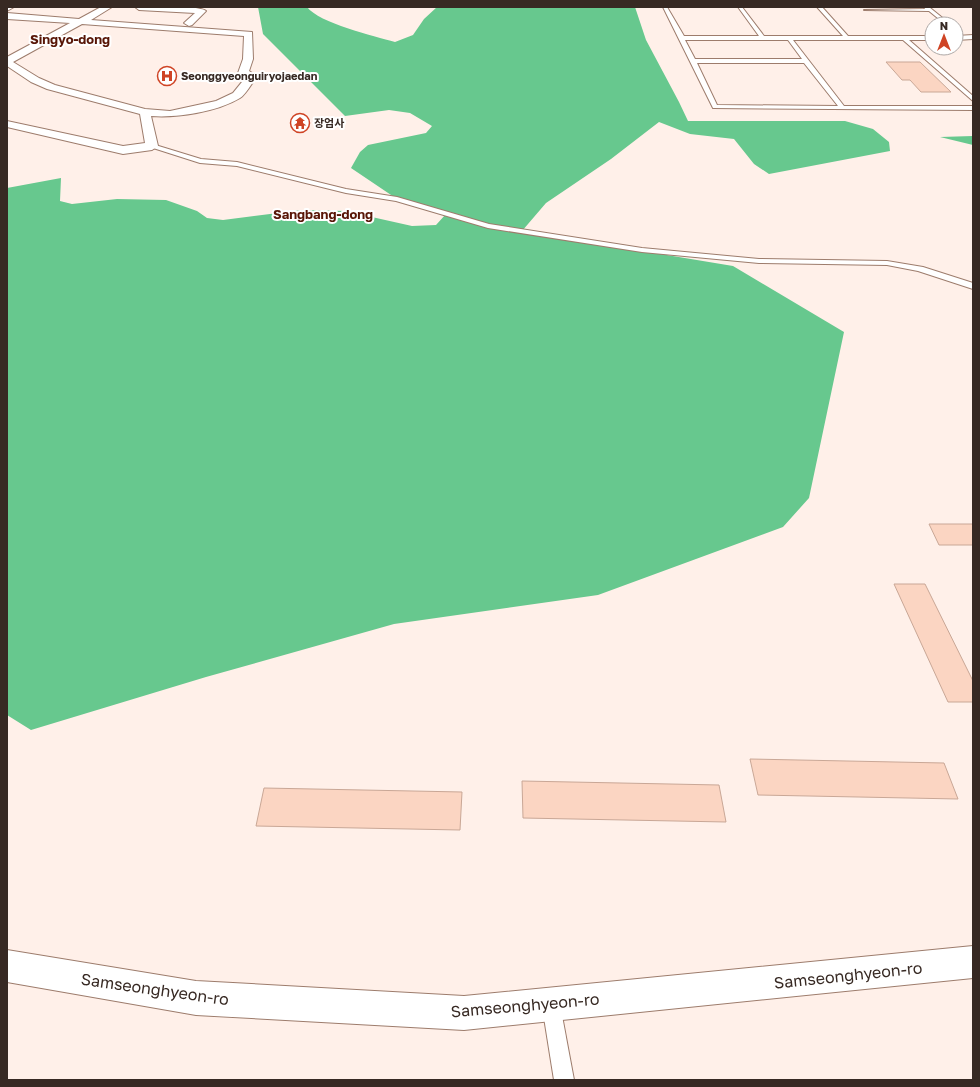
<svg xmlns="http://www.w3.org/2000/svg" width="980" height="1087" viewBox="0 0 980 1087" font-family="'Golos Text','Noto Sans KR',sans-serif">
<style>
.forest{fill:#67c88e}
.building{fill:#fbd5c2;stroke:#c9a796}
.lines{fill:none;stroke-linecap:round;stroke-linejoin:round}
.lane-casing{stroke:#9d7c6c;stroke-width:2}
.street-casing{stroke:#9d7c6c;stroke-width:2}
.secondary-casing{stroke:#9d7c6c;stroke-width:2}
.lane{fill:#fff;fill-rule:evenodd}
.street{fill:#fff;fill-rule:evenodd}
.secondary{fill:#fff;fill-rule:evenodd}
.labels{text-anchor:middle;stroke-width:4;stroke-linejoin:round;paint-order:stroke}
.far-poi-label{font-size:11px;font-weight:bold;fill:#372923;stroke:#fff;text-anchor:start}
.far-quarter-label{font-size:13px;font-weight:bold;fill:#581607;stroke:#fff}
.near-street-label{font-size:16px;fill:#372923;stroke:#fff}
</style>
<rect width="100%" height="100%" fill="#fff0e9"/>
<g class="forest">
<path d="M258 7H307C319 23 374 36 395 42L413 35 424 19 437 7H635L646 40 679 102 688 121H845L873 129 889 142 890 151 769 174 754 164 734 139 690 134 659 122 611 159 546 203 522 231 733 266 844 332 809 498 783 527 598 595 394 624 206 677 31 730 7 715V188L61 178 60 201 72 204 117 199 166 200 197 211 207 218 223 220 302 210 345 211 412 226 436 225 446 214 397 199 351 168 360 152 368 145 426 133 432 126 410 113 389 110 345 116 263 34Z"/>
<path d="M973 136V145L940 137Z"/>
</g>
<g class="building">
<path d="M886 62H920L951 92H921L910 80H902Z"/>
<path d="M929 524H973V545H939Z"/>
<path d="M894 584H925L973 681V702H948Z"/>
<path d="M750 759 944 763 958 799 758 795Z"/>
<path d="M522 781 719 785 726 822 523 818Z"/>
<path d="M264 788 462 792 460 830 256 826Z"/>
</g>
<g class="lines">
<defs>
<g id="lane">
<path d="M663 7H667L684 36H759L738 7H742L764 36H843L817 7H822L848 36H932V40H909L973 96V101L903 40H793L844 106H973V110L713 108ZM685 40H788L802 59H695ZM697 63H804L838 106 717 105Z"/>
<path d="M924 7H929L950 24H945L929 11 864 10 925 9Z"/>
<path d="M973 35V39L956 40V36Z"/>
<path d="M152 144 201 159 237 162 346 189 397 197 489 224 642 248 759 259 887 261 923 267 973 283V289L918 271 887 265 759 263 642 252 488 228 396 201 346 193 237 166 200 163 150 147 149 146Z"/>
<path d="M551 996 557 999 560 1005 574 1080H554L542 1005 545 999Z"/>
</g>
<g id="street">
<path d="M101 7H112L91 20 252 32 253 59 249 71 257 76C252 83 246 94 240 98 217 112 177 118 151 116L158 146 152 150 123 154 7 127V121L123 146 145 143 140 114 47 89 31 82 7 66V57L70 23 7 19V13L79 19ZM82 24 244 36 243 59 238 73 246 77 233 93 216 101 170 111 145 109 55 85 39 78 13 62Z"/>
<path d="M135 7C147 7 200 5 206 11L192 25 189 26 184 23 195 13 139 10Z"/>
</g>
<g id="secondary">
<path d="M7 7H14L7 11Z"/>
<path d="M973 946V978L464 1030 196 1015 7 982V950L196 981 464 996Z"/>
</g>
</defs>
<use href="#lane" class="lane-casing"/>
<use href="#street" class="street-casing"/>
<use href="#secondary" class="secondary-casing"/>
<use href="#lane" class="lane"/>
<use href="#street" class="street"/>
<use href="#secondary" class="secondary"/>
</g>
<defs>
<symbol id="hospital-ring" viewBox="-11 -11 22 22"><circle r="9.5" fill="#fff" stroke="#cf4425" stroke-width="1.5"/><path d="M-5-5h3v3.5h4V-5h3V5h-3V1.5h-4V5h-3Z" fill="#cf4425"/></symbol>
<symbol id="temple-ring" viewBox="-11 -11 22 22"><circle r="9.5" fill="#fff" stroke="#cf4425" stroke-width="1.5"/><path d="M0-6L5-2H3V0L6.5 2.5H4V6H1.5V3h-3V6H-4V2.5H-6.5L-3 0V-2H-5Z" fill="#cf4425"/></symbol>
</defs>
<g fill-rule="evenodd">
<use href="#hospital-ring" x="156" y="65" width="22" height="22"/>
<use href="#temple-ring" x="289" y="112" width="22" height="22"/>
</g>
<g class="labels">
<g class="far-poi-label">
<text x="181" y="80">Seonggyeonguiryojaedan</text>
<text x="314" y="127">장엄사</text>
</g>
<g class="far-quarter-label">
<text x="70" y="44">Singyo-dong</text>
<text x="323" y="219">Sangbang-dong</text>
</g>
<g class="near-street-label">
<text transform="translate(848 975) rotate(-6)" y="6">Samseonghyeon-ro</text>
<text transform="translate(155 989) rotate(8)" y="6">Samseonghyeon-ro</text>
<text transform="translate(525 1005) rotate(-5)" y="6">Samseonghyeon-ro</text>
</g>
</g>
<rect width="980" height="1087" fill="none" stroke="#372923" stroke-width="16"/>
<g transform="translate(944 36)"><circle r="19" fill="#ffffff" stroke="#afa9a7"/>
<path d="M0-3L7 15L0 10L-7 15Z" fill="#cf4425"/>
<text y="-6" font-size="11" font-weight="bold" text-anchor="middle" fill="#372923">N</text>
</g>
</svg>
